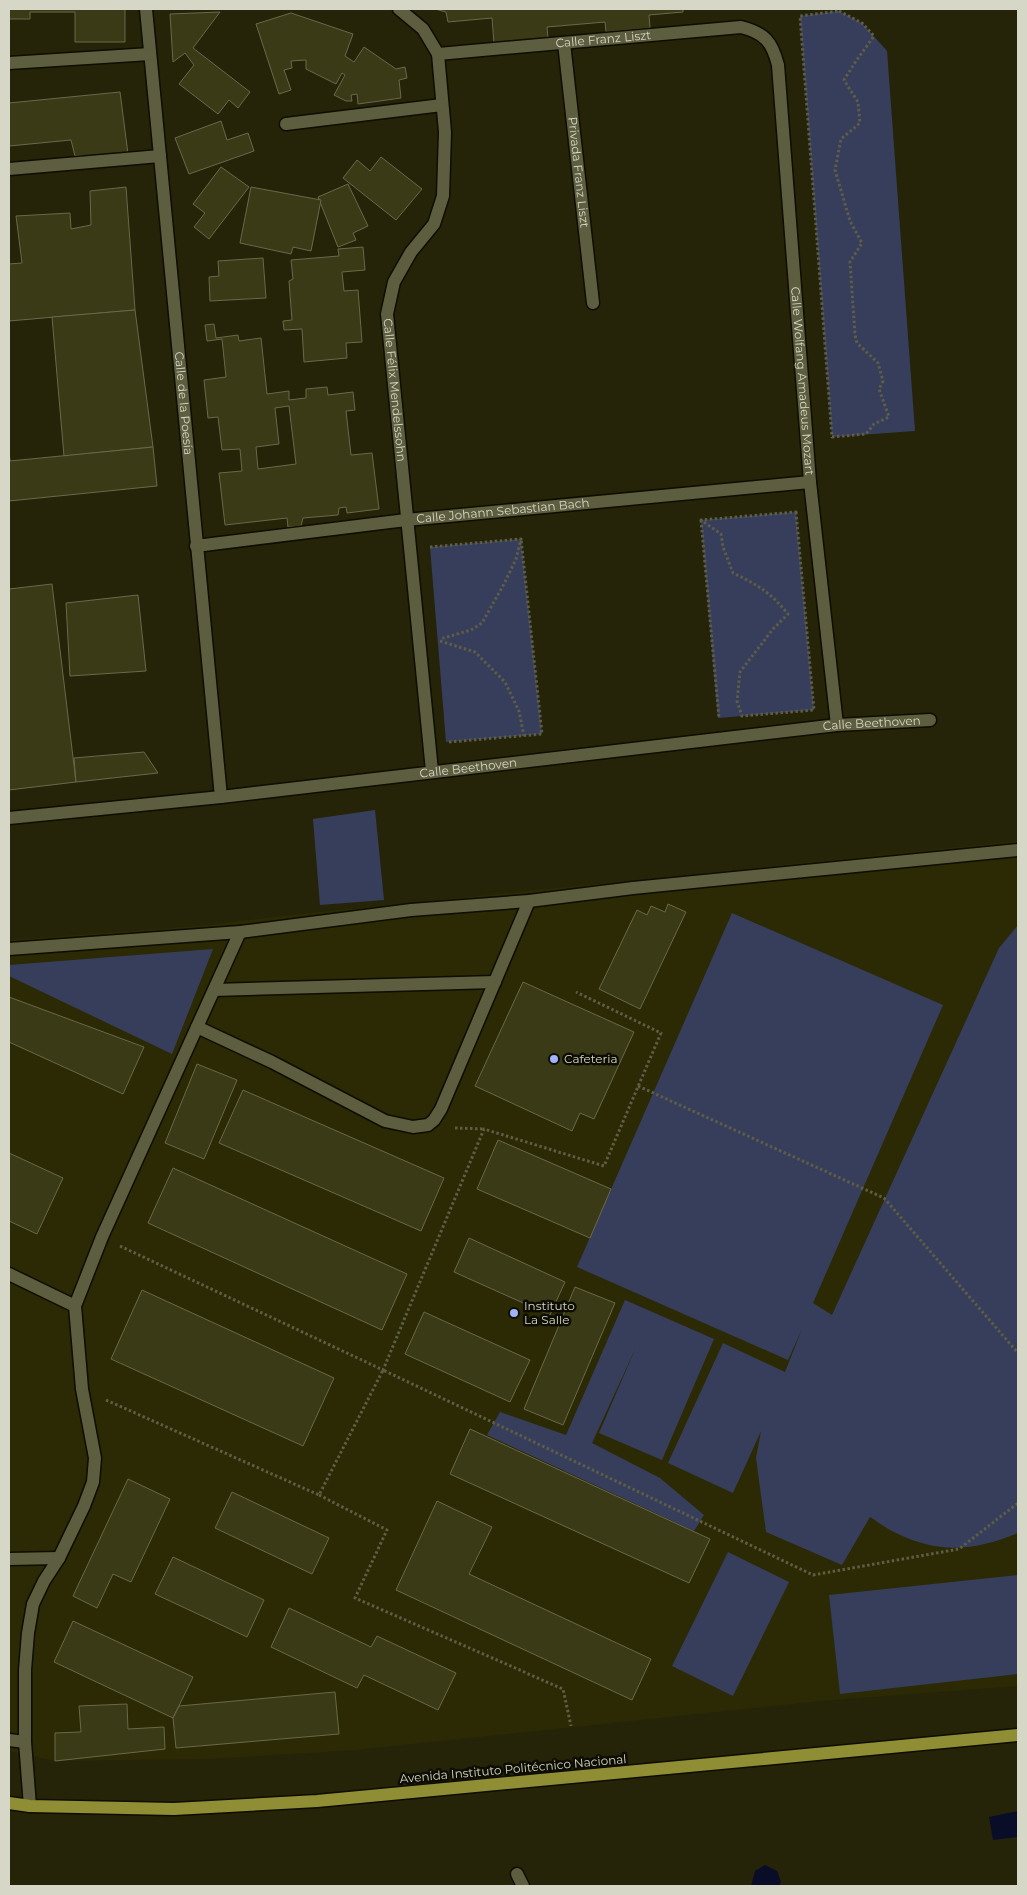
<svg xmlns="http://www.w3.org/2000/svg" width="1027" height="1895" viewBox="0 0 1027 1895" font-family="Montserrat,sans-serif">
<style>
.built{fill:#2b2a04}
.green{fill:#373e5c}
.water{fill:#0a0d27}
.building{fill:#3a3a17;stroke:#69694b;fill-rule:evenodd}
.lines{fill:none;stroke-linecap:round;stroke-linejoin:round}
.lane-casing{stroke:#0e0d00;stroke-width:15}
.street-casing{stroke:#0e0d00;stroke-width:15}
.primary-casing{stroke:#0e0d00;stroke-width:15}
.path{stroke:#5e5d45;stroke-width:3;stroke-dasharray:2.5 2.5;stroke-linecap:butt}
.lane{stroke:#5d5d3f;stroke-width:12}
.street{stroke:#5d5d3f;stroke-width:12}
.primary{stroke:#8f8e35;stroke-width:12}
.poi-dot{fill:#a1b3fd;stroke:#0d0d03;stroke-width:2}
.labels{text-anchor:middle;stroke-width:5;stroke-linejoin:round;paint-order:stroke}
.street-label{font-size:12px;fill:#d6d7c6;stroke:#0d0d03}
.poi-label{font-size:12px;fill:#d6d7c6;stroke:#0d0d03;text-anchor:start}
</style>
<rect width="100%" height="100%" fill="#252408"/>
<path class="built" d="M1018 841V1686L820 1701 356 1750 210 1759 55 1761 9 1751V940L210 925 281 916Z"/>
<g class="green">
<path d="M839 11 862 23 887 51 915 431 832 437 800 16Z"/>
<path d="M796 512 814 710 718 718 701 520Z"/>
<path d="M521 539 542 734 446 742 430 547Z"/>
<path d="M375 810 384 900 320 905 313 819Z"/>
<path d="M732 913 943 1005 813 1303 832 1315 999 948 1018 925V1533C975 1551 938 1554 896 1533 887 1529 878 1522 870 1517L842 1565 766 1532 756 1458 761 1431 733 1493 668 1463 723 1343 785 1372 802 1329 788 1360 577 1267Z"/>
<path d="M213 949 172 1054 9 976V965Z"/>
<path d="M625 1300 714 1339 662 1460 599 1433 637 1345 592 1443 660 1478 704 1515 694 1531 487 1435 500 1412 566 1435Z"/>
<path d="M728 1552 789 1582 733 1696 672 1666Z"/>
<path d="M1018 1575V1674L840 1694 829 1595Z"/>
</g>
<g class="water">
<path d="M1018 1811V1837L993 1840 989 1817Z"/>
<path d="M765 1865 777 1871 781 1882 779 1886H751L755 1871Z"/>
</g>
<g class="building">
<path d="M9 9H125V42H75V12H30V19H9Z"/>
<path d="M435 9H683V12L649 15 650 28 606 32 605 22 547 27 548 38 494 43 492 18 448 22 446 12Z"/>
<path d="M220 12 193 48 250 92 238 108 229 100 218 114 179 84 194 65 185 53 173 62 170 14Z"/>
<path d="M291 13 353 34 345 56 354 62 364 47 396 69 405 67 407 78 399 80 401 98 358 104 357 94 351 95 352 101H346L334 95 345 75 342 73 336 84 306 69V60L291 61 292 68 284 70 291 90 279 94 256 24Z"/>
<path d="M120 92 128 154 75 156 71 140 9 146V103Z"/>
<path d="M221 121 227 140 248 133 254 151 189 174 175 138Z"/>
<path d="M381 157 422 189 396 220 343 178 357 160 370 171Z"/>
<path d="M221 167 249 187 209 239 194 227 205 213 193 204Z"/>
<path d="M348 184 368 226 353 233 356 240 338 247 318 197Z"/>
<path d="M126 187 135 310 9 321V264L22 263 16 216 70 213 71 229 91 225 90 191Z"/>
<path d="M251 187 321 200 311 251 293 247 291 254 240 243Z"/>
<path d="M363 247 365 270 342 272 344 291 358 290 362 342 346 343 347 358 304 362 302 329 284 330 283 321 292 320 289 281 293 279 291 260 339 256 338 249Z"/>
<path d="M263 258 266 298 210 301 209 277 219 276 218 261Z"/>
<path d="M135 310 153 447 64 456 52 317Z"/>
<path d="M214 324 216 338 238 335 239 341 261 338 267 394 289 391V400L306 398V389L327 387 328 395 353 392 355 410 346 411 351 455 372 453 379 509 347 513 346 507 339 508 338 515 303 518 301 526 288 527 287 518 225 525 219 473 242 471 240 449 222 450 218 417 208 418 204 380 226 377 222 339 207 341 205 325ZM289 406 296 464 258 469 256 447 279 444 275 408Z"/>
<path d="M153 447 157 486 9 501V448L10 461Z"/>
<path d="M52 584 76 782 9 790V589Z"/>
<path d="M138 595 146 671 70 676 66 603Z"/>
<path d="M144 752 158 773 76 782 74 758Z"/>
<path d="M668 904 686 912 640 1009 599 989 637 910 647 915 651 906 665 912Z"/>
<path d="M523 982 634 1032 594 1119 580 1113 572 1131 475 1086Z"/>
<path d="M9 997 144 1047 123 1094 9 1042Z"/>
<path d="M197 1064 237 1080 204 1159 165 1143Z"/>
<path d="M243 1090 444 1178 421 1231 219 1143Z"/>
<path d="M498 1140 611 1189 590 1238 477 1189Z"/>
<path d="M9 1153 63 1178 37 1234 9 1221Z"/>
<path d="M173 1168 407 1274 382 1330 148 1223Z"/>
<path d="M469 1238 565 1282 550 1315 454 1272Z"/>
<path d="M575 1287 615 1303 563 1425 524 1409Z"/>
<path d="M142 1290 334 1378 303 1446 111 1359Z"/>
<path d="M424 1312 530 1360 510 1402 405 1354Z"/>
<path d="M470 1429 710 1539 689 1583 450 1474Z"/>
<path d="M128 1479 170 1499 131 1582 113 1574 97 1608 73 1596Z"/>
<path d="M232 1492 329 1538 312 1574 215 1528Z"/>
<path d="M437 1501 492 1527 469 1574 651 1659 632 1700 396 1590Z"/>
<path d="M173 1557 264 1600 247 1637 155 1594Z"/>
<path d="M289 1608 371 1647 377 1636 456 1673 438 1710 364 1675 357 1688 271 1647Z"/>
<path d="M73 1621 193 1677 173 1718 54 1662Z"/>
<path d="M335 1692 339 1734 176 1748 173 1718 179 1706Z"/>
<path d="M127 1704 128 1729 164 1727 165 1749 55 1761V1733L81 1732 79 1706Z"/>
</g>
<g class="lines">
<defs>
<g id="lane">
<path d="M9 169 160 156"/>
<path d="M9 949 240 932 411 910 529 901 633 888 1018 850"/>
<path d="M214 990 495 982"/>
<path d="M197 1027 272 1062 385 1121 413 1127 428 1125 434 1120 441 1109 529 901"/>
<path d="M9 1274 75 1306"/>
<path d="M9 1559 59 1558"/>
<path d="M9 1740 25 1742"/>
<path d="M30 1806 25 1742V1670L28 1633 33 1604 44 1581 59 1558 84 1506 93 1482 95 1458 82 1389 75 1306 102 1237 240 932"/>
</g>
<g id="street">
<path id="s1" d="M146 9 221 797"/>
<path id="s2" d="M399 9 423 29 438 54 445 132 443 196 434 224 411 252 394 282 387 314 432 771"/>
<path id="s3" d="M564 43 593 303"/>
<path id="s4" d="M438 54 741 27C765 33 772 42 778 65L810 482 837 725"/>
<path d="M9 63 150 54"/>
<path d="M286 124 442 105"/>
<path id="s5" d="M196 546 406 520 810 482"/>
<path id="s6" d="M9 818 221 797 837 725 930 720"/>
<path d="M517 1874 523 1886"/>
</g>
<path id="primary" d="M9 1803 30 1806 174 1809 317 1801 1018 1735"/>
</defs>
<use href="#lane" class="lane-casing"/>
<use href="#street" class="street-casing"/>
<use href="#primary" class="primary-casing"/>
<g class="path">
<path d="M839 11 862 23 874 36 856 61 844 80 858 102 860 123 841 139 835 170 850 221 862 243 850 262 855 335 857 343 878 363 883 381 879 389 889 417 874 424 866 434 832 437 800 16Z"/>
<path d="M796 512 814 710 742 716 737 701 740 672 773 629 788 614C770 592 758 585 733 573L723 547 721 534 701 520Z"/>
<path d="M701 520 719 718"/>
<path d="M430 547 521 539 516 559 504 584 482 623 471 630 440 639"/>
<path d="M440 641 475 652 505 682 519 711 524 736"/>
<path d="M449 742 542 734 521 539"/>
<path d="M638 1086 884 1198 1018 1353"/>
<path d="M455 1128 484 1129"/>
<path d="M120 1246 383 1370 484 1129 604 1166 661 1033 576 992"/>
<path d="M106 1400 319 1495 383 1370 813 1575 959 1549 1018 1503"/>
<path d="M319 1495 387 1530 355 1598 563 1689 571 1726"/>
</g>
<use href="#lane" class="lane"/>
<use href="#street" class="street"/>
<use href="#primary" class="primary"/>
</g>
<g class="poi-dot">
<circle cx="554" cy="1059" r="5"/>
<circle cx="514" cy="1313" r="5"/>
</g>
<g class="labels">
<g class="street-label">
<text dy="4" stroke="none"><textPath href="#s4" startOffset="166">Calle Franz Liszt</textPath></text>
<text dy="4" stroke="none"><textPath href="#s3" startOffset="130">Privada Franz Liszt</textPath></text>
<text dy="4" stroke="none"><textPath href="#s4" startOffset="678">Calle Wolfang Amadeus Mozart</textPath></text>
<text dy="4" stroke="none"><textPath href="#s2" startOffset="412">Calle Félix Mendelssohn</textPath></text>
<text dy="4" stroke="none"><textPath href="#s1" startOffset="396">Calle de la Poesía</textPath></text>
<text dy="4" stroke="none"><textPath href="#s5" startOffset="309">Calle Johann Sebastian Bach</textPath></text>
<text dy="4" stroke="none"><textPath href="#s6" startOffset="868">Calle Beethoven</textPath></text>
<text dy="4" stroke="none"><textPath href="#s6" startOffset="462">Calle Beethoven</textPath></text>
<text transform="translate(513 1769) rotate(-5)" y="4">Avenida Instituto Politécnico Nacional</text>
</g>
<g class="poi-label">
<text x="564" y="1063">Cafeteria</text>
<text x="524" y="1310">Instituto<tspan x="524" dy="14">La Salle</tspan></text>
</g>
</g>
<rect width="1027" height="1895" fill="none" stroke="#d6d7c6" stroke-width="20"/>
</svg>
